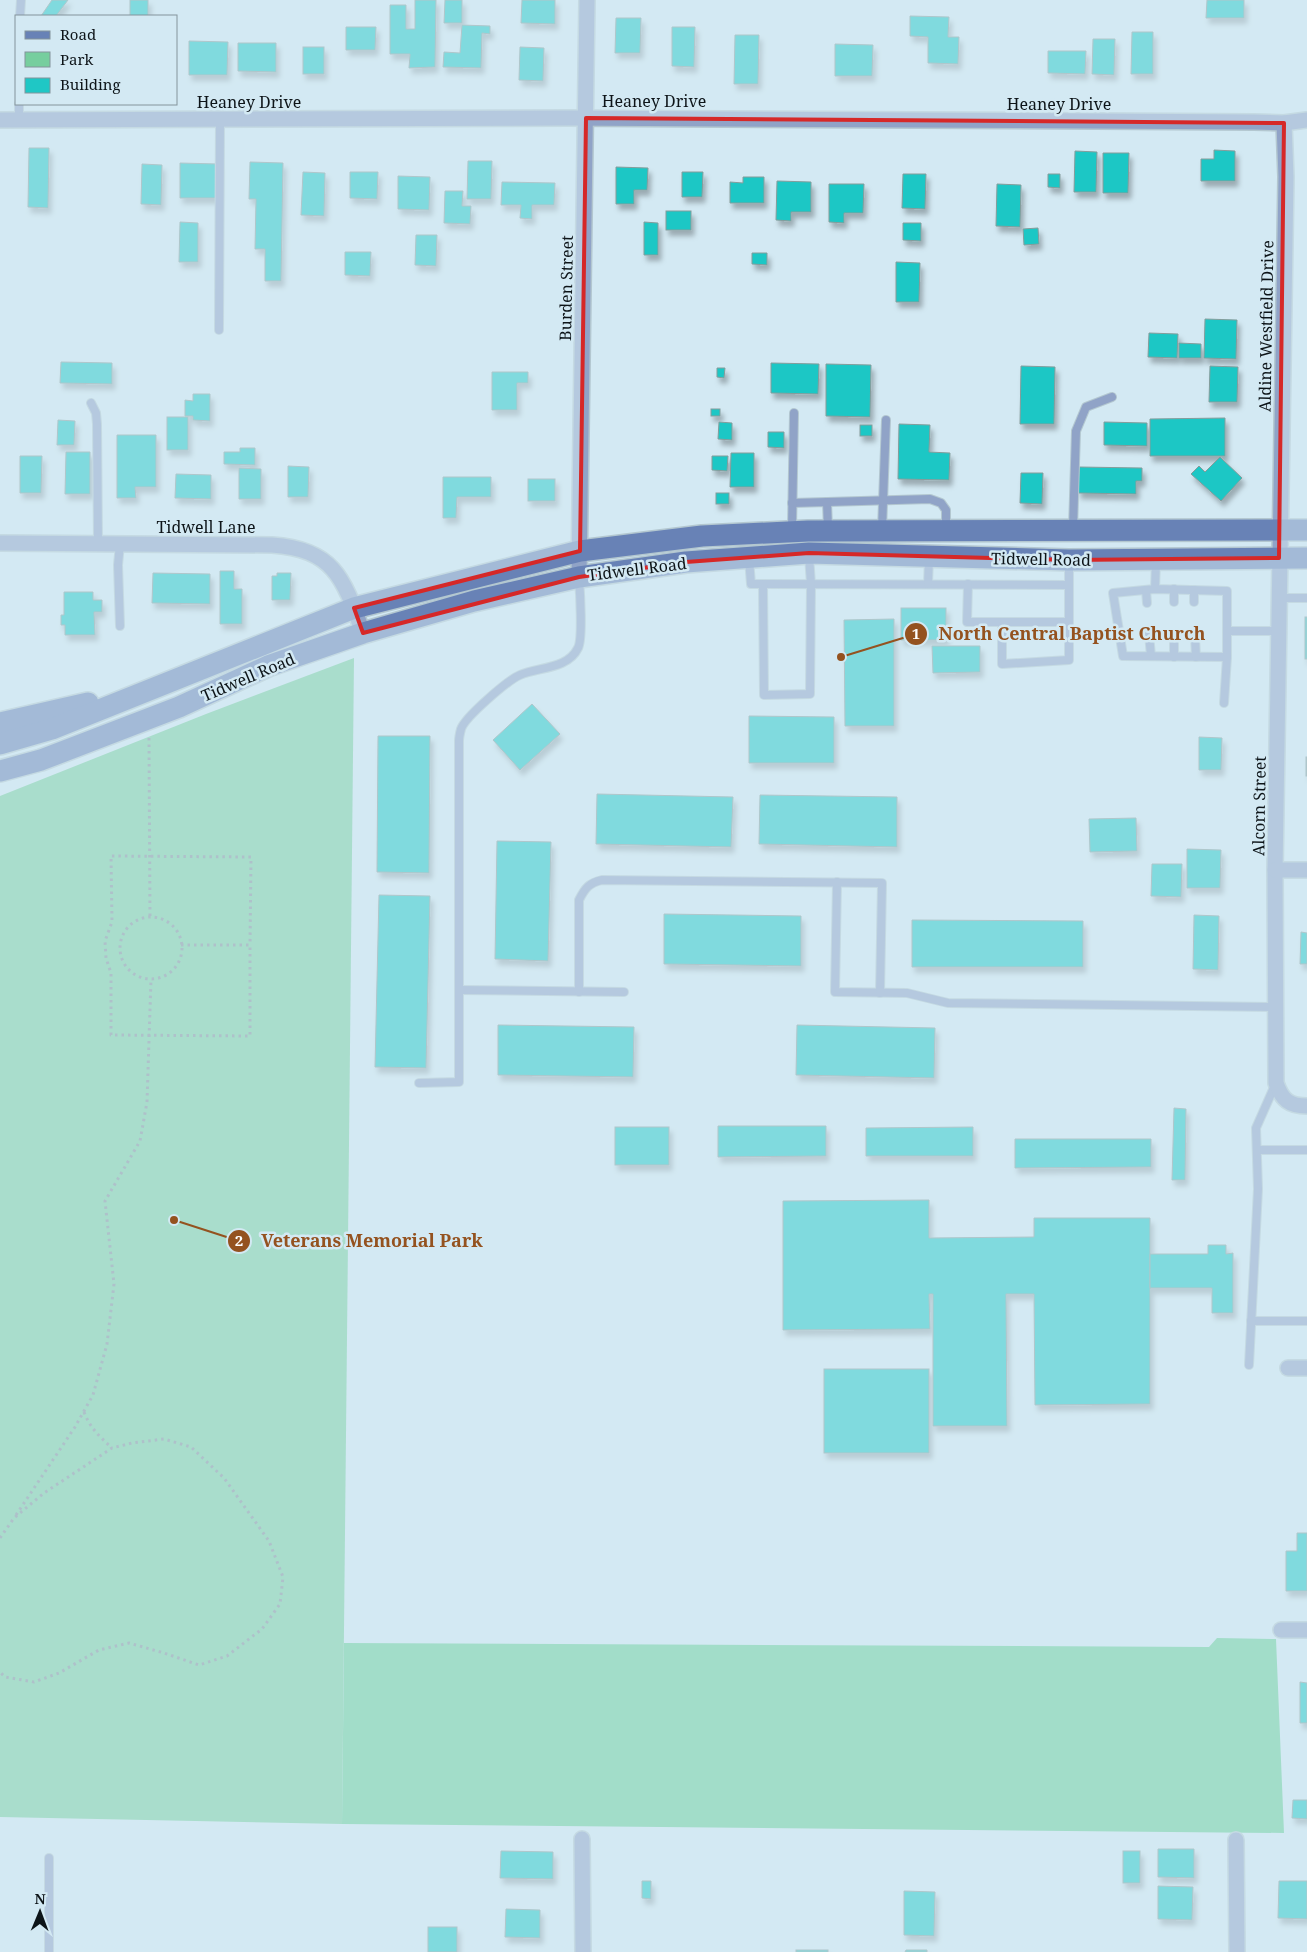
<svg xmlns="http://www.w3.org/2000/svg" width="1307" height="1952" viewBox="0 0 1307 1952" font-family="'Noto Serif',serif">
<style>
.green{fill:#76ce9e}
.forest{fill:#67ce98}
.building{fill:#1fc7c5;stroke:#849c9b;filter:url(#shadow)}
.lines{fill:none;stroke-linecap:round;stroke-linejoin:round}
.service-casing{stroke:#b3c7d0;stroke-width:10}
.minor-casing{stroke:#b3c7d0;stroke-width:18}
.secondary-casing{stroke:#b3c7d0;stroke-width:24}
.path{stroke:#829199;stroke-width:3;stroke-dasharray:2.5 4;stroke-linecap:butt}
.service{stroke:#90a3c7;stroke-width:8}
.minor{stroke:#90a3c7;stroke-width:15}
.secondary{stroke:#6882b6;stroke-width:21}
.marked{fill:none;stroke:#d62828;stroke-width:4;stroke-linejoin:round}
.labels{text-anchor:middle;stroke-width:5;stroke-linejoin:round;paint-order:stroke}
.street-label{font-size:16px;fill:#0d1418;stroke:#d3e9f3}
.leader{fill:none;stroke:#94521f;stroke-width:2}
.callout-dot{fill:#94521f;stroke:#d3e9f3;stroke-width:2}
.mark-label{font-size:15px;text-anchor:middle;font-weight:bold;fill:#fff}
.callout-label{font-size:18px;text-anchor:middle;font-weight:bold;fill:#94521f;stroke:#d3e9f3;stroke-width:5;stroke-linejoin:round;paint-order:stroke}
</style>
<defs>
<filter id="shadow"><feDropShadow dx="3" dy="5.5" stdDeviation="2.5" flood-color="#0004"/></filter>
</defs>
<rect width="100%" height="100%" fill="#d3e9f3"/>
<path class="green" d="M354 658 342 1824 0 1817V796L206 714Z"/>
<path class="forest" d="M1217 1638 1276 1639 1284 1833 342 1824 344 1643 1209 1647Z"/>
<g class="building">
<path d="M52 0H68L56 16H41Z"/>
<rect x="130" y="0" width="18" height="16"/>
<path d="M415 0H436L435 67 409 68 410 54H390V5H406V29H415Z"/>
<path d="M445 0H462V23H444Z"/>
<path d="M522 0H555V24L521 23Z"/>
<path d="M1207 0H1244V18H1206Z"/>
<path d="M910 16 949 17 948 37H959L958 64 928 63V37L910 36Z"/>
<path d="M616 18H641L640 53H615Z"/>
<path d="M462 25 490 26V34L482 33 481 68 443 67 444 52 460 53Z"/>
<path d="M346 27H376L375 50H346Z"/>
<path d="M672 27H695L694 67 672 66Z"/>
<path d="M1132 32H1153V74H1131Z"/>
<path d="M735 35H759L758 84H734Z"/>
<path d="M1093 39H1115L1114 75 1092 74Z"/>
<path d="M189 41 228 42 227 75H189Z"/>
<path d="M238 43H276V72L238 71Z"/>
<path d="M835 44 873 45 872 76H835Z"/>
<rect x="303" y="47" width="21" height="27"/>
<path d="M520 47 544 48 543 81 519 80Z"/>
<path d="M1048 51H1086L1085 74 1048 73Z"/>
<path d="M29 148H49L48 208 28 207Z"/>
<path d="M1214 150 1235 151V181H1201V159H1214Z"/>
<path d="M1075 151 1097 152 1096 192H1074Z"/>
<path d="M1103 153H1129L1128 193H1103Z"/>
<path d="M468 161H492L491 199H467Z"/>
<path d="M250 162 283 163 281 281H265V249H255L256 199H249Z"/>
<path d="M180 163 218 164 217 198H180Z"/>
<path d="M142 164 162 165 161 205 141 204Z"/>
<path d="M616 167 648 168 647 190H634V204H616Z"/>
<path d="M303 172 325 173 324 216 301 215Z"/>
<path d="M350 172H378L377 199 350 198Z"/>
<path d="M682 172H703L702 197H682Z"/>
<path d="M903 174H926L925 209 902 208Z"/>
<path d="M1048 174H1060V188L1048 187Z"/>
<path d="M398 176 430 177 429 210 398 209Z"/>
<path d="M743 177H764V203H730V182L743 183Z"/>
<path d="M777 181 811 182V212H791V221L776 220Z"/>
<path d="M502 182 555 183 554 205H532V219L520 218 521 205H501Z"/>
<path d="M829 184H864L863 213H844V223L829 222Z"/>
<path d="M997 184 1021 185 1020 227 996 226Z"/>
<path d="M445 191H463L462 206H471L470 224 444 223Z"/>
<rect x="666" y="211" width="25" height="19"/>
<path d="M180 222 198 223V262H179Z"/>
<path d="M644 222 658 223V255H644Z"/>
<path d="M903 223H921V241L903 240Z"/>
<path d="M1038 228 1039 244 1024 245 1023 229Z"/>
<path d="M416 235H437L436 266 415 265Z"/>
<path d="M345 252H371L370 276 345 275Z"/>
<path d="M752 253H767V265L752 264Z"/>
<path d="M896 262 920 263 919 302H896Z"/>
<path d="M1205 319 1237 320 1236 359 1204 358Z"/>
<path d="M1149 333 1178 334 1177 358 1148 357Z"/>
<path d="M1179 343 1201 344V358H1179Z"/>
<path d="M61 362 112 363V384L60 383Z"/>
<path d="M771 363 819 364 818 394 771 393Z"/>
<path d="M826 364 871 365 870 417 826 416Z"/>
<path d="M1021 366 1055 367 1054 424H1020Z"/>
<path d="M1210 366 1238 367 1237 402H1209Z"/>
<path d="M717 368H725L724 378 717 377Z"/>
<path d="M492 372H528V383H517V410H492Z"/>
<path d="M193 394H210V421L193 420V416H185V400L193 401Z"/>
<rect x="711" y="409" width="9" height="7"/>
<rect x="167" y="417" width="21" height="33"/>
<path d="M1225 418V456H1150V419Z"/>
<path d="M58 420 75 421 74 445H57Z"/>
<path d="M719 422 732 423V440L718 439Z"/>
<path d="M1104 422 1147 423V446L1104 445Z"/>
<path d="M899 424 930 425 929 452 950 453 949 480 898 479Z"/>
<rect x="860" y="425" width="12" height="11"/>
<path d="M768 432H784V448L768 447Z"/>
<path d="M117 435H156V487H135L136 498H117Z"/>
<path d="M240 448H255V465L224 464V452H240Z"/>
<path d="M66 452H90V494H65Z"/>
<path d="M731 453H754V487H730Z"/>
<path d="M20 456H42L41 493H20Z"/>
<path d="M712 456H728L727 471 712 470Z"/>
<path d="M1220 457 1242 478 1221 501 1191 474 1199 466 1205 472Z"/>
<path d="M288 466 309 467 308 497H288Z"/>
<path d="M1079 467 1142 468V481H1136V494L1078 493Z"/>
<path d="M239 468 261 469V499H239Z"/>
<path d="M1021 473H1043L1042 504 1020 503Z"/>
<path d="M176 474 211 475V499L175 498Z"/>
<path d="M443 477H491V497H457L456 518H443Z"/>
<rect x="528" y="479" width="27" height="22"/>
<rect x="716" y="493" width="13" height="11"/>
<path d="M220 571H234V589H242V624H220Z"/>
<path d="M153 573 210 574V604L152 603Z"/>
<path d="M277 573H291L290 600H272V576H277Z"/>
<path d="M64 592H93V600H102V612H94L95 635H65V625H61V615H64Z"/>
<rect x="901" y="608" width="45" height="32"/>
<rect x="1305" y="617" width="2" height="42"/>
<path d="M894 619V726H845L844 620Z"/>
<path d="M932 646H980V672L933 673Z"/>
<path d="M532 704 560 734 520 770 493 740Z"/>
<path d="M749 716 834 717V763H749Z"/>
<path d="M378 736H430L429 873 377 872Z"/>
<path d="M1199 737 1222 738 1221 770H1199Z"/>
<rect x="1306" y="757" width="1" height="19"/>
<path d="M597 794 733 797 731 847 596 844Z"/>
<path d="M760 795 897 797V847L759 844Z"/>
<path d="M1136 818 1137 851 1090 852 1089 819Z"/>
<path d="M497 841 551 842 548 961 495 959Z"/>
<path d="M1187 849 1221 850 1220 888H1187Z"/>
<path d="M1152 864H1182L1181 897 1151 896Z"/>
<path d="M379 895 430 896 426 1068 375 1067Z"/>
<path d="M664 914 801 916V966L664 964Z"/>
<path d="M1194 915 1219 916 1218 970 1193 969Z"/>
<path d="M912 920 1083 921V967H912Z"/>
<path d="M1301 932 1307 933V964H1300Z"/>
<path d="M498 1025 634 1027 633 1077 498 1075Z"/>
<path d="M797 1025 935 1028 934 1078 796 1075Z"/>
<path d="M1174 1108 1186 1109 1185 1180H1172Z"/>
<path d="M718 1126H826V1156L718 1157Z"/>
<rect x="615" y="1127" width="54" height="38"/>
<path d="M973 1127V1156H866V1128Z"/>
<path d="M1015 1139H1151V1167L1015 1168Z"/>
<path d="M929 1200V1238L1034 1237V1218H1150V1404L1035 1405 1034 1294H1006L1007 1426H933V1294H929L930 1329 783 1330V1201Z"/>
<path d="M1208 1245H1226V1254L1233 1253V1313H1212V1288H1150V1254H1208Z"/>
<rect x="824" y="1369" width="105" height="84"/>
<path d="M1297 1533H1307V1591H1286V1551H1297Z"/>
<path d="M1300 1682 1307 1683V1723H1300Z"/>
<path d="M1293 1800H1307V1819L1292 1818Z"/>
<path d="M1158 1849H1194V1878L1158 1877Z"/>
<path d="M501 1851 553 1852V1879L500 1878Z"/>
<rect x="1123" y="1851" width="17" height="32"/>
<path d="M642 1881H651V1899L642 1898Z"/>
<path d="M1279 1881H1307V1919L1278 1918Z"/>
<path d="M1158 1886 1193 1887 1192 1920 1158 1919Z"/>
<path d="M904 1891 935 1892 934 1936 904 1935Z"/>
<path d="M506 1909 540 1910V1938L505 1937Z"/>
<rect x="428" y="1927" width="29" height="25"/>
<rect x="796" y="1950" width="32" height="2"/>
<path d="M906 1950H927V1952H905Z"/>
</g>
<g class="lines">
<defs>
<g id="service">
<path d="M20 16 21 0"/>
<path d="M19 120V104"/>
<path d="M219 330 220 119"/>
<path d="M91 403 96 413 97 424 98 544"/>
<path d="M827 502 930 499 941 503 946 510V530"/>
<path d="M792 503 827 502 828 529"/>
<path d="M792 529 794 413"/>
<path d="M1073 529 1076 431 1086 407 1112 397"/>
<path d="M882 530 886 420"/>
<path d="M120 544 118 565 120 626"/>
<path d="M749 559 751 584 1069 585"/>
<path d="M763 584 764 695 810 694 811 584 809 556"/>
<path d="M928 584 929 558"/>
<path d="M968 584 967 622H1069"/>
<path d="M1155 589 1227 591V657L1123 656 1113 593 1155 589 1156 561"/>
<path d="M1174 589V602"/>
<path d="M1146 590 1147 603"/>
<path d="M1194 590V602"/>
<path d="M1279 598H1307"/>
<path d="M1002 622V664L1069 660V560"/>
<path d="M1227 631H1279"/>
<path d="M1149 634 1151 656"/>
<path d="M1174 637V657"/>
<path d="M1195 637 1196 657"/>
<path d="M1224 703 1227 657"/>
<path d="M837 882 835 992 907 993 948 1003 1276 1007"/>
<path d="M459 990 624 992"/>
<path d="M579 992V900C585 888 589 883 602 880L882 883 880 993"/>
<path d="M419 1083 459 1082V741C459 737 460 733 461 729 465 717 508 680 520 675 539 667 568 669 578 648 583 639 580 591 579 579"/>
<path d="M1257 1150H1307"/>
<path d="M1251 1321H1307"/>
<path d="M1249 1365 1258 1189 1256 1128 1275 1085"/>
<path d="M49 1858V1952"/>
</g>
<g id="minor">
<path d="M0 120 568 118 1254 122 1284 123 1307 120"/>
<path d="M1284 123 1286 177 1275 870 1276 1083C1282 1100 1289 1106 1307 1106"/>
<path d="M0 543 272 545C335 549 344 580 363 633"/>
<path d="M579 577 587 0"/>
<path d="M1275 870H1307"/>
<path d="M1288 1368H1307"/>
<path d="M1281 1630H1307"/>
<path d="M582 1839 583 1952"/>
<path d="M1236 1840 1237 1952"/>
</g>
<g id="secondary">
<path d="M0 723 88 703"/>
<path d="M0 744 52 729 354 608 580 551 702 536 808 531 1307 530"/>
<path d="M0 771 41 760 179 707 268 666 363 633 474 601 579 577 686 562 809 553 1069 560 1307 558"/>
</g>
</defs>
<use href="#service" class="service-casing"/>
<use href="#minor" class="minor-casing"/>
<use href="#secondary" class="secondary-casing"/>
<g class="path">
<path d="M149 738 150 917"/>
<circle cx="151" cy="948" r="31"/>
<path d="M181 945H250V1036L111 1035V973L106 958 105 941 112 922 111 856 251 857 250 945"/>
<path d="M84 1412C90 1428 100 1437 112 1448"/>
<path d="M16 1515 75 1427 93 1395 107 1344 114 1284 105 1201 140 1141 147 1102 151 979"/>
<path d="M0 1538 14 1518 44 1493 112 1448 132 1443 164 1439 191 1447 224 1478 269 1541 283 1577 280 1604 262 1629 227 1656 199 1665 164 1653 129 1643 99 1650 59 1673 34 1682 5 1677 0 1672"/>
</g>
<use href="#service" class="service"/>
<use href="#minor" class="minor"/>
<use href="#secondary" class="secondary"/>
</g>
<path d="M0 0H1307V1952H0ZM586 118 1284 123 1279 558 1069 560 809 553 686 562 579 577 363 633 354 608 580 551Z" fill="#d3e9f3" fill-opacity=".55" fill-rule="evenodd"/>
<path class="marked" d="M586 118 1284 123 1279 558 1069 560 809 553 686 562 579 577 363 633 354 608 580 551Z"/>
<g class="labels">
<g class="street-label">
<text x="654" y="107">Heaney Drive</text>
<text x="249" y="108">Heaney Drive</text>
<text x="1059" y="110">Heaney Drive</text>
<text transform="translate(566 288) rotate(-89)" y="6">Burden Street</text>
<text transform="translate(1266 326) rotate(-89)" y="6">Aldine Westfield Drive</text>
<text x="206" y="533">Tidwell Lane</text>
<text transform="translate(1041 559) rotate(1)" y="6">Tidwell Road</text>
<text transform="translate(637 569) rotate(-7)" y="6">Tidwell Road</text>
<text transform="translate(248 677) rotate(-23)" y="6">Tidwell Road</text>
<text transform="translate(1259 806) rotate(-89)" y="6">Alcorn Street</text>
</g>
</g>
<path class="leader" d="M841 657L916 634M174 1220L239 1241"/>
<g class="callout-dot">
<circle cx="841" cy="657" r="5"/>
<circle cx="174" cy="1220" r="5"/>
<circle cx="916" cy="634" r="12"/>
<circle cx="239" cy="1241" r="12"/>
</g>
<g class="mark-label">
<text x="916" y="639">1</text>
<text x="239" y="1246">2</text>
</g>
<g class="callout-label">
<text x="1072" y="640">North Central Baptist Church</text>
<text x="372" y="1247">Veterans Memorial Park</text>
</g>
<rect x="15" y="15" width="162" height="90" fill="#d3e9f3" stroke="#84949b"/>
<rect x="25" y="31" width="25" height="8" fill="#6882b6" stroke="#84949b"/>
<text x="60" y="40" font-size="15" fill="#0d1418">Road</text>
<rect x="25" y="52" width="25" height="15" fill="#76ce9e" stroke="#84949b"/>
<text x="60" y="65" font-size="15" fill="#0d1418">Park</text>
<rect x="25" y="78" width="25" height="15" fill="#1fc7c5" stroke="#84949b"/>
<text x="60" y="90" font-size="15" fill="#0d1418">Building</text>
<g transform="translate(40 1912) rotate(1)" stroke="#d3e9f3" stroke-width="4" paint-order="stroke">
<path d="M0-4L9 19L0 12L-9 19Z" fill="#0d1418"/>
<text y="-8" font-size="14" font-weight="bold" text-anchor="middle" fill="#0d1418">N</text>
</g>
</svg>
